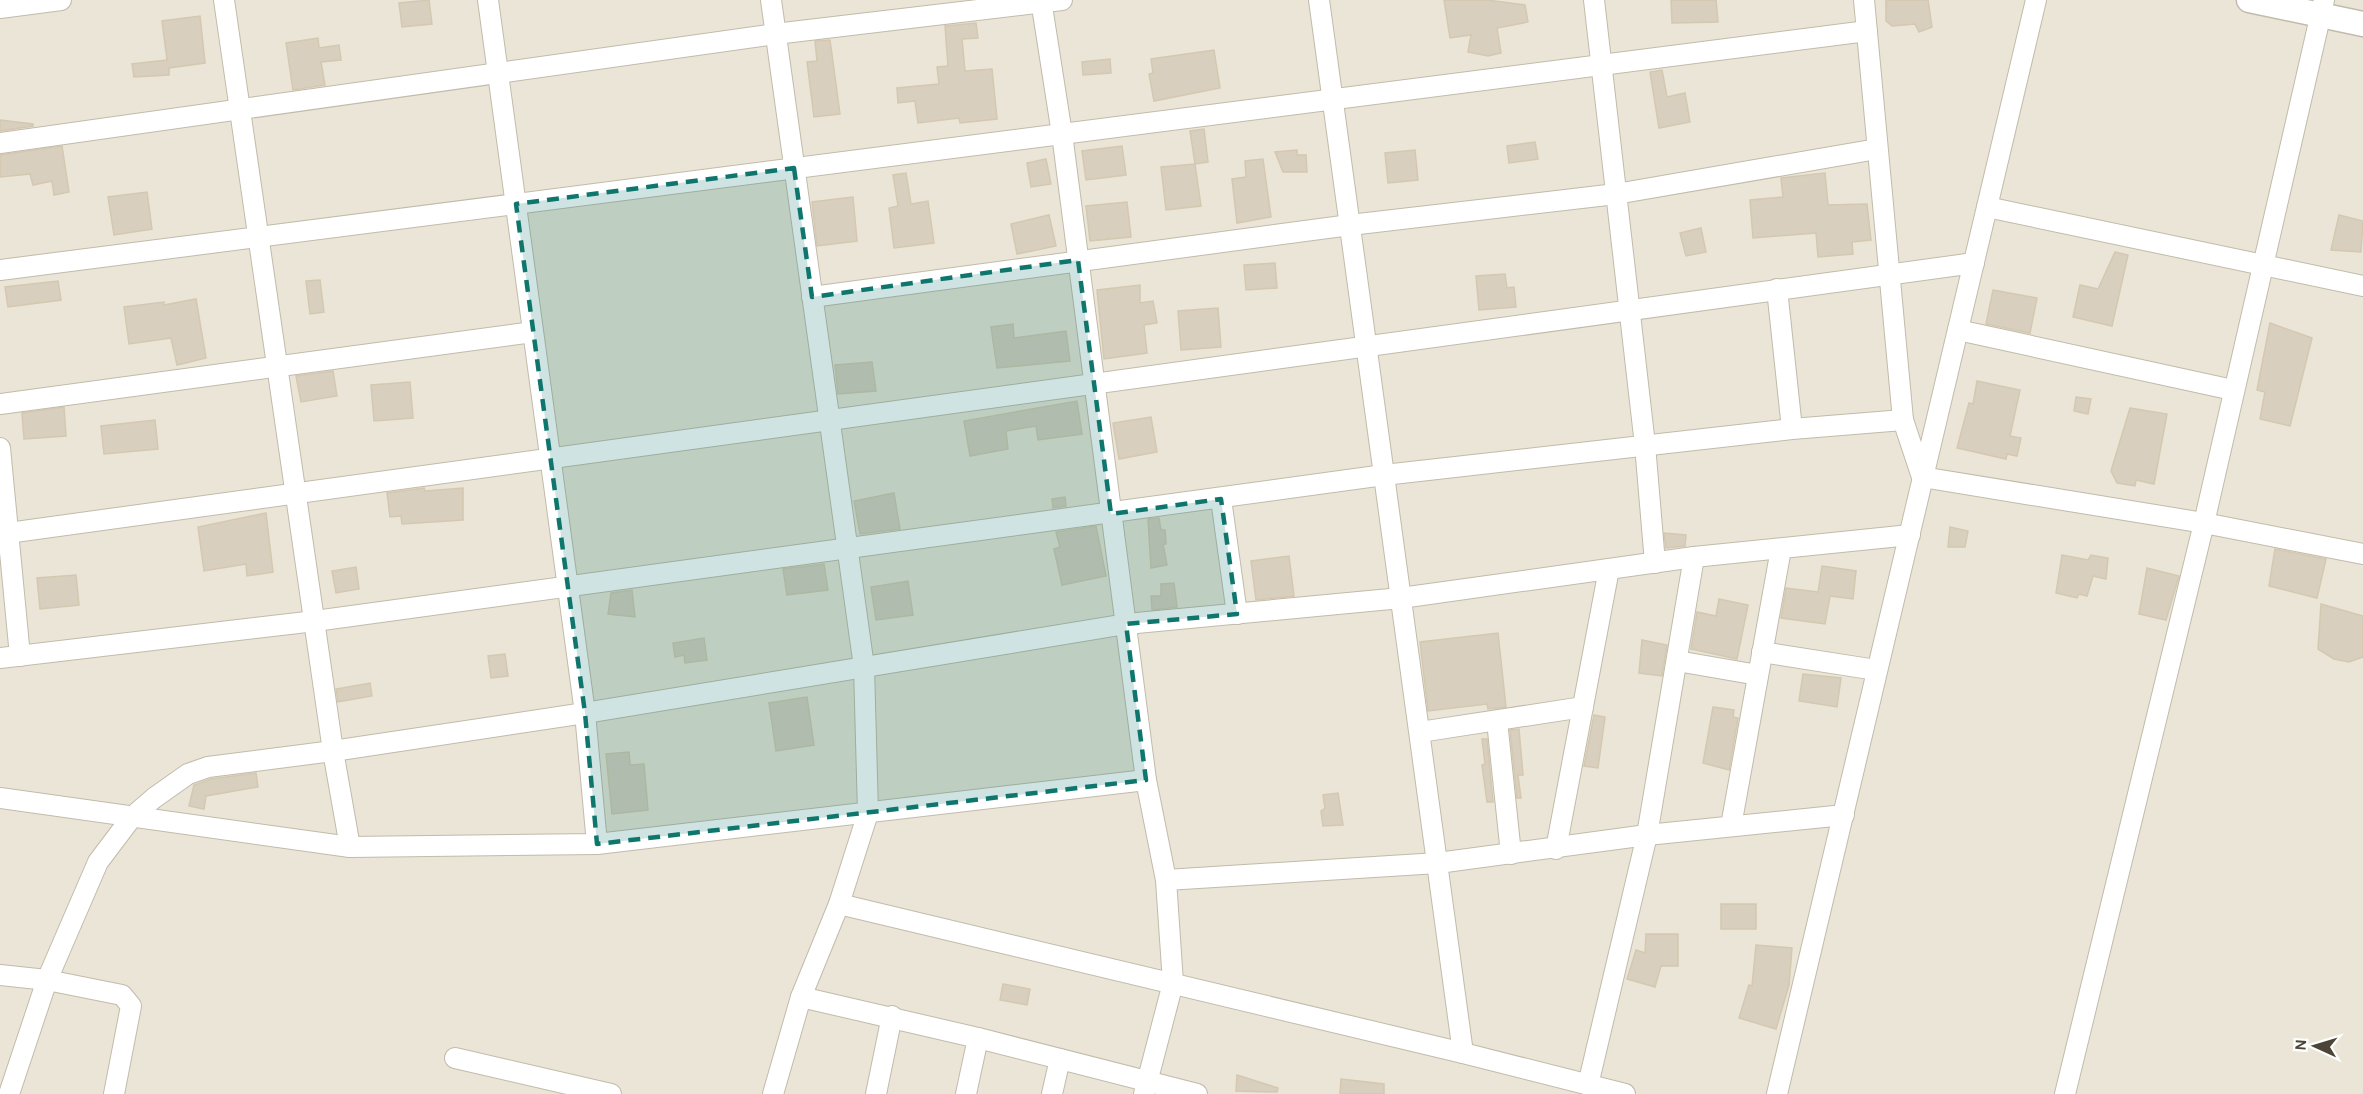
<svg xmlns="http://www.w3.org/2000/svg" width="2363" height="1094" viewBox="0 0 2363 1094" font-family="Karla,sans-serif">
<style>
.residential{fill:#eae5d7}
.building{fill:#d9cfbe;stroke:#d4c8b0;stroke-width:1.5}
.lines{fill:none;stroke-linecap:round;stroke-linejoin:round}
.minor-casing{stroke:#c2bbab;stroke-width:22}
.tertiary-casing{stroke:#c2bbab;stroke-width:27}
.minor{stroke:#fff;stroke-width:20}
.tertiary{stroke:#fff;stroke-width:24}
.marked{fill:#0f766e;fill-opacity:0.2;stroke:#0f766e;stroke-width:4.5;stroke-dasharray:12 8;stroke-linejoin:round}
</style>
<rect width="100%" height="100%" fill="#f6f3e9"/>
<rect class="residential" x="0" y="0" width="2363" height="1094"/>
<g class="building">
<path d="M429 0 432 24 402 27 399 3Z"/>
<path d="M1444 0H1487L1525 5 1528 22 1497 28 1501 53 1488 56 1468 52 1471 35 1450 38Z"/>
<path d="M1671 0H1716L1718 22 1672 23Z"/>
<path d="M1886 0H1928L1932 27 1919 32 1915 24 1892 26 1886 21Z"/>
<path d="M200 16 205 63 169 68V75L134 77 132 64 167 60 162 21Z"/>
<path d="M976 23 978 38 962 39 965 71 992 69 997 119 960 123 959 118 918 123 915 101 898 103 897 88 939 84 937 67 948 66 945 26Z"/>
<path d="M318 38 319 48 339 45 341 60 321 62 325 85 293 90 286 43Z"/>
<path d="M830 40 840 114 814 117 807 62 817 61 815 41Z"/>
<path d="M1214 50 1220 88 1154 101 1149 74 1153 73 1151 59Z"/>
<path d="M1110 59 1111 73 1083 75 1082 62Z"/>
<path d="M1662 70 1667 97 1685 93 1690 122 1659 128 1650 72Z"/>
<path d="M0 120 33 124V126L0 131Z"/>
<path d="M1204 129 1208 162 1195 164 1190 131Z"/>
<path d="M1535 142 1538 159 1509 163 1507 146Z"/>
<path d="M62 146 69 192 54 195 52 181 33 185 30 174 0 177V155Z"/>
<path d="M1122 146 1126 175 1086 180 1082 151Z"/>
<path d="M1297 150V155H1306L1307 172H1283L1275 152Z"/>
<path d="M1415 150 1418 180 1388 183 1385 153Z"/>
<path d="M1046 159 1051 184 1031 187 1027 163Z"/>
<path d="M1263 159 1271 217 1237 223 1232 179 1246 177 1245 161Z"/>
<path d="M1195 164 1201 206 1166 210 1161 167Z"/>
<path d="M906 173 911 204 928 201 934 243 894 248 889 208 898 206 893 175Z"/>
<path d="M1825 173 1828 205 1867 204 1871 240 1852 242 1853 254 1818 257 1816 233 1753 238 1750 200 1783 197 1781 178Z"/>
<path d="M147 192 152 229 114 235 108 197Z"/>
<path d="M853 197 857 241 817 246 812 202Z"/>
<path d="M1127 202 1131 237 1090 241 1086 206Z"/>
<path d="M1049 215 1056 246 1017 254 1011 224Z"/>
<path d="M2339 215 2363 221 2361 252 2331 250Z"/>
<path d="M1701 228 1706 252 1686 256 1680 233Z"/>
<path d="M2115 252 2128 255 2112 326 2073 317 2080 285 2098 289Z"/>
<path d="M1275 263 1277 288 1246 290 1244 265Z"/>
<path d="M1505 274 1507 288 1514 287 1516 307 1479 310 1476 276Z"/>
<path d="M320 280 324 312 310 314 306 281Z"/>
<path d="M58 281 61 300 8 307 5 287Z"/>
<path d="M1140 285V303L1153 301 1157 323 1144 325 1147 353 1104 359 1097 290Z"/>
<path d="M1993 290 2037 298 2030 333 1986 324Z"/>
<path d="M196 299 206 358 177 365 171 338 129 344 124 307 164 302V305Z"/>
<path d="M1218 308 1221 347 1181 350 1178 311Z"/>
<path d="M2270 323 2312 338 2290 426 2260 419 2265 392 2257 390Z"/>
<path d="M1013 324 1014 338 1066 331 1070 361 997 368 991 327Z"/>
<path d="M872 362 876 391 838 394 835 365Z"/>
<path d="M333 371 337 396 301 402 296 376Z"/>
<path d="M1977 381 2020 390 2010 436 2021 438 2017 456 2007 454 2006 459 1957 448 1969 403 1973 404Z"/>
<path d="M410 382 413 418 374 421 371 385Z"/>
<path d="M2076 397 2091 399 2088 414 2074 411Z"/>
<path d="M1077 401 1082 434 1038 440 1036 426 1006 431 1008 449 970 456 964 421Z"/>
<path d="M64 407 66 436 24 439 22 413Z"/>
<path d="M2130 408 2167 414 2154 484 2136 480 2135 486 2117 483 2111 471Z"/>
<path d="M1151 417 1157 452 1119 459 1113 423Z"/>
<path d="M155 420 158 449 104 454 101 426Z"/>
<path d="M424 488 425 491 463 488V520L402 524 401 516 390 517 387 493Z"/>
<path d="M894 493 900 529 860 534 854 501Z"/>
<path d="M1065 497 1066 506 1053 508 1052 499Z"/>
<path d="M266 513 273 572 247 576 246 564 204 571 198 527Z"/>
<path d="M1159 518 1161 530H1165L1166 544H1163L1167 565 1151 568 1148 519Z"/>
<path d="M1096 526 1106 576 1062 585 1054 549 1060 547 1056 532Z"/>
<path d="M1950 527 1968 531 1965 547H1948Z"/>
<path d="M1664 533 1686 535 1685 546 1666 548Z"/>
<path d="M2275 549 2326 559 2317 598 2269 586Z"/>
<path d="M2062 555 2088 560 2091 555 2108 558 2106 579 2093 576 2087 596 2079 594 2077 598 2056 593Z"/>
<path d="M1289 556 1294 596 1256 600 1251 561Z"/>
<path d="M824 564 828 590 787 595 783 569Z"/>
<path d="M1822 566 1856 571 1853 599 1830 596 1825 624 1781 618 1786 588 1818 592Z"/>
<path d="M356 567 359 589 336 593 332 571Z"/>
<path d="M2147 568 2179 576 2166 620 2139 614Z"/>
<path d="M76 575 79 605 40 609 37 578Z"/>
<path d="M908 581 913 615 876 620 871 587Z"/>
<path d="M1174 583 1177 607 1152 610 1151 596H1161V584Z"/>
<path d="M632 590 635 617 608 614 611 593Z"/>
<path d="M1719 599 1748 605 1737 659 1691 649 1697 612 1716 616Z"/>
<path d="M2321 604 2363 616V657L2349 662 2334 659 2318 649Z"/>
<path d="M1498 633 1506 707 1488 709 1487 704 1428 711 1420 642Z"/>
<path d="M704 638 707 660 685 663 684 655 675 657 673 643Z"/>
<path d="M1642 640 1667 645 1662 676 1639 673Z"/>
<path d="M505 654 508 676 491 678 488 656Z"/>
<path d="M1803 674 1841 678 1837 707 1799 701Z"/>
<path d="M370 683 372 696 338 702 336 689Z"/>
<path d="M807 697 814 745 776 751 769 703Z"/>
<path d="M1713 707 1734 710 1733 717 1738 718 1729 770 1703 763Z"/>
<path d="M1594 715 1605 717 1598 768 1584 766Z"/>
<path d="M1519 729 1523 775H1518L1521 798H1517L1510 730Z"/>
<path d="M1482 739H1487L1493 802H1487L1482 765 1485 764Z"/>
<path d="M629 752 630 765 644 764 648 810 612 814 606 754Z"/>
<path d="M256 773 258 787 206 796 204 809 189 806 194 785 211 779Z"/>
<path d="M1338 793 1343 825 1323 826 1321 811 1325 808 1323 795Z"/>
<rect x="1721" y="904" width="35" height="25"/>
<path d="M1646 934H1678V966H1661L1655 987 1627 979 1636 950 1645 953Z"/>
<path d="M1756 945 1792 948 1789 985 1776 1029 1739 1018 1749 985 1752 986Z"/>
<path d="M1003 984 1030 989 1027 1005 1000 1000Z"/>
<path d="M1237 1075 1278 1088 1277 1092 1236 1091Z"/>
<path d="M1341 1079 1384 1084V1094H1340Z"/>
</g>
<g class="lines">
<defs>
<g id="minor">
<path d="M224 0 333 751 350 847"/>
<path d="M771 0 864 667 868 813 839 904 801 997 773 1094"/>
<path d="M1041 0 1062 134 1146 780 1166 880 1173 983 1144 1094"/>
<path d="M1319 0 1463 1053"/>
<path d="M1594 0 1645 445 1655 563"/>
<path d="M1864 0 1903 420 1922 477 2204 523 2363 554"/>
<path d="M0 8 61 0"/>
<path d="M0 143 775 34 1062 0"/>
<path d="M1987 207 2363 286"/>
<path d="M0 270 1867 31"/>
<path d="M1777 289 1792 429"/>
<path d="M812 297 1350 225 1616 194 1877 149"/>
<path d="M1958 330 2233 390"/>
<path d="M0 404 533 332"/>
<path d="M0 448 20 656"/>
<path d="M1221 499 1237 614"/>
<path d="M0 534 1974 263"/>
<path d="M1762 652 1876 670"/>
<path d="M0 658 315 621 1384 475 1792 429 1903 420"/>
<path d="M1677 661 1758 675"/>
<path d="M1497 721 1511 854"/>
<path d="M1420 732 1583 707"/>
<path d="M0 798 350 847 597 844 585 713 488 0"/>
<path d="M1731 826 1781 549"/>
<path d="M597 844 1146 780"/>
<path d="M1556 849 1609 569"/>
<path d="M1166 880 1438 863 1647 835 1844 815"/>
<path d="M839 904 1463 1053 1625 1094"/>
<path d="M0 975 47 980 122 995 131 1006 114 1094"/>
<path d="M801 997 978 1038 966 1094"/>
<path d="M978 1038 1197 1094"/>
<path d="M455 1058 611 1094"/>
<path d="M1588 1085 1647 835 1694 557"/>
<path d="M9 1094 47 980 98 862 132 817 154 798 188 774 208 767 333 751 585 713 1126 624 1401 598 1694 557 1910 535"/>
<path d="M876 1094 892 1016"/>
<path d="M1052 1094 1060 1059"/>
<path d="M1777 1094 2036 0"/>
<path d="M2065 1094 2204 523 2324 0"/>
</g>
<path id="tertiary" d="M2249 0 2363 24"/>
</defs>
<use href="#minor" class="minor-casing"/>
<use href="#tertiary" class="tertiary-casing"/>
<use href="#minor" class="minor"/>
<use href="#tertiary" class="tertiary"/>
</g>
<path class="marked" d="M794 168 812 297 1078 260 1111 514 1221 499 1237 614 1126 624 1146 780 597 844 585 713 516 204Z"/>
<g transform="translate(2315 1046) rotate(274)" stroke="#ffffff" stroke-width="4.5" paint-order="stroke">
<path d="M0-4.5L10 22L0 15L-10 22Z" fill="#4b4437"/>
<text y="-9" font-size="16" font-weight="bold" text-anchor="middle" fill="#4b4437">N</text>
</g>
</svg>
